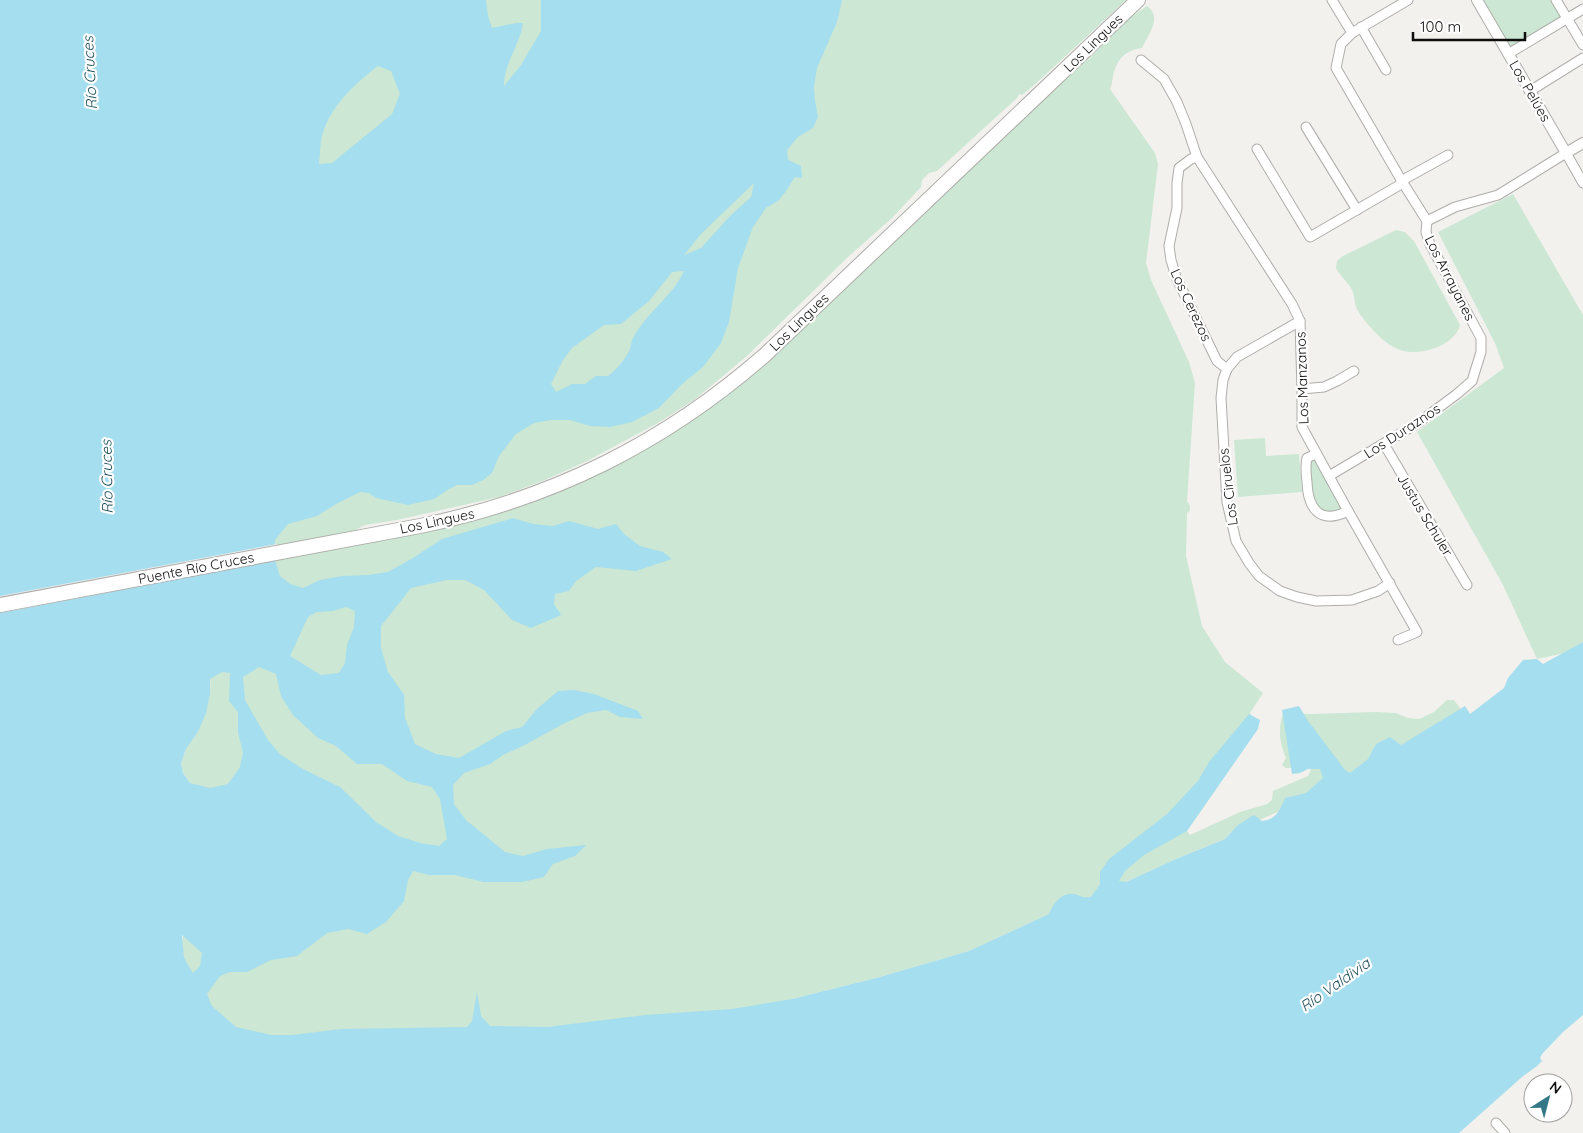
<svg xmlns="http://www.w3.org/2000/svg" width="1583" height="1133" viewBox="0 0 1583 1133" font-family="Quicksand,sans-serif">
<style>
.green{fill:#cce7d3}
.water{fill:#a5deee;fill-rule:evenodd}
.pier{fill:#f2f1ee}
.lines{fill:none;stroke-linecap:round;stroke-linejoin:round}
.minor-casing{stroke:#aeadaa;stroke-width:11}
.tertiary-casing{stroke:#aeadaa;stroke-width:12}
.primary-casing{stroke:#aeadaa;stroke-width:16}
.minor{stroke:#fff;stroke-width:9}
.tertiary{stroke:#fff;stroke-width:10}
.primary{stroke:#fff;stroke-width:14}
.labels{text-anchor:middle;stroke-width:4.5;stroke-linejoin:round;paint-order:stroke}
.street-label{font-size:14px;fill:#0e0e0d;stroke:#fff}
.water-label{font-size:15px;font-style:italic;fill:#1f4f5b;stroke:#fff}
</style>
<rect width="100%" height="100%" fill="#f2f1ee"/>
<g class="green">
<path d="M238 0H1126L1032 87 1022 95 1019 94 1017 98 937 171 929 173 922 180 921 187 892 218 849 256 747 356 694 400 658 423 587 461 545 480 499 497 397 520 365 525 357 529 358 537 559 486 705 403 1083 58 1086 61 1131 17 1147 6C1163 17 1148 35 1142 48 1130 49 1119 56 1115 69 1112 76 1113 82 1110 89L1155 153 1158 164 1146 263 1151 280 1189 362 1195 383 1187 501 1190 506V511L1187 513 1186 556 1202 626 1225 662 1263 693 1250 713 1252 719 1181 834 1187 831 1190 835 1240 812 1267 804 1272 800 1273 791 1308 776 1311 769C1304 762 1295 769 1286 768L1282 765 1286 758C1279 742 1278 730 1283 713L1312 714 1376 712 1396 713 1408 718 1419 719 1434 712 1447 700H1454L1462 711 1367 774 1231 832 1225 839 1176 859 1126 882C1113 881 1099 887 1091 897L1082 898 1051 911 1049 914 969 951 880 977 792 999 715 1014 547 1027 253 1039 226 1032 181 955 198 785 190 783 183 773 181 763 186 749 198 732 210 688Z"/>
<path d="M1483 0H1551L1562 18 1511 48Z"/>
<path d="M1513 194 1583 315V642L1565 653 1537 659 1503 585 1417 432 1504 368 1495 343 1438 232Z"/>
<path d="M1396 230 1405 232 1414 241 1460 325C1458 335 1445 345 1435 348 1409 357 1392 351 1373 330 1367 323 1361 317 1357 309 1354 303 1355 296 1352 290 1348 282 1340 276 1336 268L1337 261 1343 256Z"/>
<path d="M1265 438 1266 456 1299 454 1302 492 1238 497 1234 440Z"/>
<path d="M1314 459 1343 510 1340 514 1318 511 1311 501 1309 461Z"/>
</g>
<path class="water" d="M0 0H486L488 16 492 28 516 23H523C520 44 503 66 504 86L521 65 541 31V0H842L837 22 817 68 814 87 815 101 818 117 813 128 798 137 787 150 788 160 801 166 802 178 795 177 786 191 779 200 766 208 753 227 738 268 729 322 721 343 703 367 682 384 659 408 632 422 610 427 590 426 570 420H551L534 423 516 434 499 456 492 473 483 480 472 485H457L449 489 434 499 408 505 376 498 369 493 360 492 336 504 317 516 288 524 275 540 274 557 280 576 290 584 303 588 320 580 342 576 368 575 388 572 413 558 442 539 513 518 533 524 553 526 569 521 598 529 616 524 624 534 640 546 663 552 672 559 636 571 596 567 576 581 569 591 555 594 554 604 561 615 531 628 512 620 484 590 465 580H447L411 588 381 626V648L388 672 404 695 405 718 415 744 436 754 459 758 506 731 522 727 537 709 558 691 574 690 594 694 638 711 643 719 620 717 606 710 587 713 563 724 523 746 503 755 490 764 464 773 453 785 454 804 466 820 505 852 523 856 547 849 586 845 575 856 553 864 544 877 522 882H483L455 875H429L413 871 408 880 404 901 386 922 367 934 348 929 327 933 297 956 271 960 247 972H230L220 976 207 994 212 1006 236 1027 271 1035H292L341 1029 467 1027 472 1021 477 992 481 1016 490 1026 547 1027 645 1015 732 1009 792 999 880 977 969 951 1049 914C1053 904 1061 892 1074 894 1082 896 1081 898 1091 897L1100 884V872L1109 859 1167 814 1198 781 1209 762 1249 714 1260 720 1258 729 1187 831 1144 855 1125 871 1119 881 1126 882 1176 859 1225 839 1238 825 1254 815 1262 821C1277 819 1279 811 1285 798L1306 793 1323 778 1320 769H1308L1300 773 1292 774 1282 710 1299 706 1308 721 1345 770 1350 773 1368 759 1376 744 1390 737 1401 745 1465 706 1470 714 1504 688 1508 678 1523 660 1537 659 1543 664 1583 642V1015L1563 1032 1542 1054 1540 1058 1542 1061 1537 1066 1522 1077 1459 1133H0ZM378 66 391 71 400 94 392 114 332 163 319 164C320 156 320 147 321 140 328 108 353 85 378 66ZM754 183 751 197 730 216 701 248 684 255 701 234ZM684 271C672 297 646 313 633 338 631 342 631 346 630 349 625 360 617 369 608 376H596L585 384H572L556 392 551 384 563 360 572 348 604 325 621 324 649 301 672 272ZM346 607 355 611 354 627 347 645 345 663 339 673 321 675 290 656 308 617 317 612 333 611ZM259 667 276 674 281 696 293 715 318 738 336 746 357 764H382L407 781 432 787 440 799 447 839 439 846 420 843 398 836 376 822 340 787 303 769 280 754 268 740 245 700 243 677ZM222 672 230 673 229 701 238 712V733L243 753 240 767 228 784 210 788 190 783 183 773 181 763 186 749 198 732 206 713 210 694V679ZM182 935 202 953 200 966 193 973 184 958Z"/>
<path class="pier" d="M277 544 278 560 0 613V596Z"/>
<g class="lines">
<defs>
<g id="minor">
<path d="M1556 0 1583 45"/>
<path d="M1361 27 1386 70"/>
<path d="M1352 33 1408 0"/>
<path d="M1508 54 1583 9"/>
<path d="M1141 60 1164 79 1177 102 1186 124 1197 157 1292 304 1300 321 1302 389V427L1348 511 1417 632 1398 640"/>
<path d="M1530 91 1583 58"/>
<path d="M1306 127 1357 210"/>
<path d="M1257 149 1310 237 1403 183"/>
<path d="M1197 157 1191 159 1179 168 1177 183V208L1169 246 1171 260 1176 277 1217 361 1227 369"/>
<path d="M1401 181 1448 155"/>
<path d="M1427 221 1455 207 1498 195 1566 153 1583 183"/>
<path d="M1300 321 1237 357 1227 369 1223 380 1221 398 1227 502 1236 541 1249 563 1259 576 1280 591 1297 597 1316 601 1352 600 1378 591 1390 583"/>
<path d="M1302 389 1324 387 1337 381 1354 371"/>
<path d="M1384 444 1467 585"/>
<path d="M1316 454 1307 458C1305 466 1306 474 1307 482 1308 509 1320 525 1348 511"/>
<path d="M1329 476 1418 423 1457 394 1472 381 1481 352V338L1430 244 1426 232 1427 221 1403 183 1336 68 1341 44 1352 33 1332 0"/>
<path d="M1496 1123 1505 1133"/>
</g>
<path id="tertiary" d="M1477 0 1566 153 1583 143"/>
<path id="primary" d="M0 605 420 526C552 499 665 443 766 354L1138 0"/>
</defs>
<use href="#minor" class="minor-casing"/>
<use href="#tertiary" class="tertiary-casing"/>
<use href="#primary" class="primary-casing"/>
<use href="#minor" class="minor"/>
<use href="#tertiary" class="tertiary"/>
<use href="#primary" class="primary"/>
</g>
<g class="labels">
<g class="street-label">
<text transform="translate(1093 43) rotate(-44)" y="5">Los Lingues</text>
<text transform="translate(1530 91) rotate(60)" y="5">Los Pelúes</text>
<text transform="translate(1450 278) rotate(63)" y="5">Los Arrayanes</text>
<text transform="translate(1191 305) rotate(65)" y="5">Los Cerezos</text>
<text transform="translate(799 322) rotate(-44)" y="5">Los Lingues</text>
<text transform="translate(1302 378) rotate(-92)" y="5">Los Manzanos</text>
<text transform="translate(1402 431) rotate(-33)" y="5">Los Duraznos</text>
<text transform="translate(1228 487) rotate(-97)" y="5">Los Ciruelos</text>
<text transform="translate(1425 515) rotate(59)" y="5">Justus Schuler</text>
<text transform="translate(437 521) rotate(-12)" y="5">Los Lingues</text>
<text transform="translate(196 568) rotate(-11)" y="5">Puente Río Cruces</text>
</g>
<g class="water-label">
<text transform="translate(90 73) rotate(-93)" y="5">Río Cruces</text>
<text transform="translate(107 477) rotate(-91)" y="5">Río Cruces</text>
<text transform="translate(1335 985) rotate(-35)" y="5">Río Valdivia</text>
</g>
</g>
<g transform="translate(1548 1098) rotate(36)"><circle r="24" fill="#ffffff" stroke="#9f9f9e"/>
<path d="M0-4L9 19L0 12L-9 19Z" fill="#347888"/>
<text y="-8" font-size="14" font-weight="bold" text-anchor="middle" fill="#0e0e0d">N</text>
</g>
<path d="M1413 32v8h112v-8" fill="none" stroke="#0e0e0d" stroke-width="2.5"/>
<text x="1420" y="32" font-size="15" fill="#0e0e0d" stroke="#ffffff" stroke-width="4" paint-order="stroke">100 m</text>
</svg>
